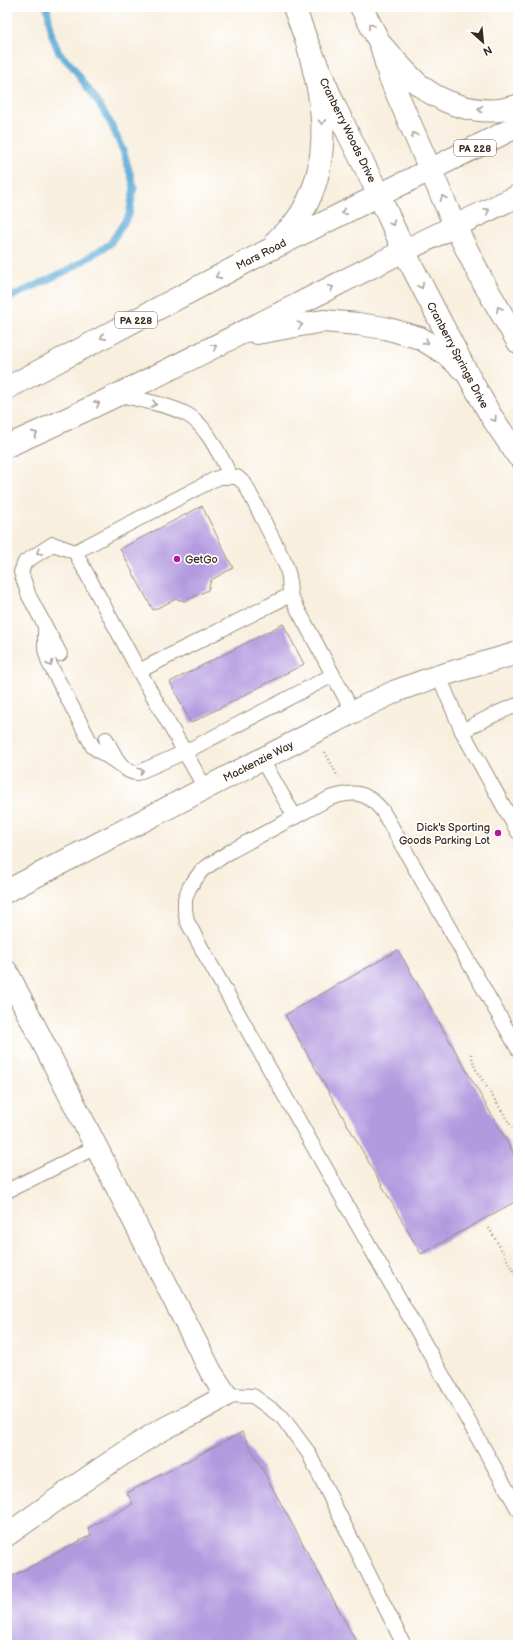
<svg xmlns="http://www.w3.org/2000/svg" width="525" height="1652" viewBox="0 0 525 1652" font-family="'Balsamiq Sans',sans-serif">
<style>
.lines{fill:none;stroke-linecap:round;stroke-linejoin:round}
.stream{stroke:#5aa9d3;stroke-width:7}
.building{fill:#b29adf}
.lane-casing{stroke:#9a8c7e;stroke-width:16}
.street-casing{stroke:#9a8c7e;stroke-width:24}
.secondary-casing{stroke:#9a8c7e;stroke-width:24}
.primary-casing{stroke:#9a8c7e;stroke-width:24}
.path{stroke:#9a8c7e;stroke-width:2.5;stroke-dasharray:1 3;stroke-linecap:butt}
.lane{stroke:#fff;stroke-width:14}
.street{stroke:#fff;stroke-width:22}
.secondary{stroke:#fff;stroke-width:22}
.primary{stroke:#fff;stroke-width:22}
.oneway{stroke:#a79f9a}
.poi-dot{fill:#b5179e;stroke:#fff;stroke-width:1.5}
.labels{text-anchor:middle;stroke-width:3.5;stroke-linejoin:round;paint-order:stroke}
.shield{fill:#fff;stroke:#766a62;stroke-width:1}
.shield-label{font-size:10px;font-weight:bold;fill:#3b2a1e}
.street-label{font-size:11px;fill:#3b2a1e;stroke:#fff}
.poi-label{font-size:11px;fill:#3b2a1e;stroke:#fff;text-anchor:start}
</style>
<rect width="100%" height="100%" fill="#fff"/>
<filter id="ink" filterUnits="userSpaceOnUse"><feTurbulence type="fractalNoise" baseFrequency=".025" numOctaves="2"/><feDisplacementMap in="SourceGraphic" scale="8" xChannelSelector="R" yChannelSelector="G"/><feConvolveMatrix kernelMatrix="1 2 1 2 8 2 1 2 1" color-interpolation-filters="sRGB"/></filter>
<filter id="wash" filterUnits="userSpaceOnUse"><feTurbulence type="fractalNoise" baseFrequency=".012" numOctaves="4" result="noise"/><feDisplacementMap in="SourceGraphic" scale="16" xChannelSelector="R" yChannelSelector="G"/><feGaussianBlur stdDeviation="0.9" result="paint"/><feColorMatrix in="noise" values="0 0 0 0 0 0 0 0 0 0 0 0 0 0 0 0 0 1.4 0 .05"/><feComposite in="paint" operator="in"/></filter>
<g filter="url(#wash)">
<rect width="100%" height="100%" fill="#f8efde"/>
<g class="lines">
<path class="stream" d="M7 299 70 269 110 244 129 215 134 187 124 153 111 124 99 104 72 66 59 53 52 36 47 7"/>
</g>
<g id="blocks">
<g class="building">
<path d="M202 506 233 568 211 580 208 590 185 601 176 599 153 610 120 549Z"/>
<path d="M283 624 304 664 191 723 170 682Z"/>
<path d="M398 950 518 1161V1200L421 1254 285 1015Z"/>
<path d="M242 1432 358 1645H7V1579L91 1535 88 1528 133 1504 127 1493Z"/>
</g>
</g>
</g>
<g filter="url(#ink)">
<use href="#blocks" fill-opacity="0" stroke="#9a8c7e" stroke-width="1"/>
<g class="lines">
<defs>
<g id="lane">
<path d="M117 394C139 400 168 404 188 415 207 426 221 458 231 476"/>
<path d="M45 626V649L49 663 93 747 119 764"/>
<path d="M60 654 29 596 21 572 25 562 53 544 75 552"/>
<path d="M139 671 290 595"/>
<path d="M439 676 462 731 518 832"/>
<path d="M462 731C481 722 498 711 518 705"/>
<path d="M106 739C113 752 121 773 137 773L185 752 333 675"/>
<path d="M262 760 295 817"/>
<path d="M205 788 139 671 75 552 213 480 220 477H237L245 484 285 563 289 576 290 595 353 712"/>
<path d="M518 1049 382 810C365 790 353 791 330 798L231 851 202 870 189 888 185 899V910L187 921 203 951 518 1509"/>
<path d="M7 1191 96 1147"/>
<path d="M226 1395 253 1396 282 1417 308 1452 404 1645"/>
</g>
<g id="street">
<path d="M7 891 353 712 396 691 432 678 518 653"/>
<path d="M7 972 211 1372 226 1395C201 1412 173 1422 148 1438 99 1468 54 1502 7 1535"/>
</g>
<g id="secondary">
<path d="M294 7 307 42 336 109 379 195 404 251 467 373 491 416 518 456"/>
<path d="M361 7 381 45 390 78 455 226 483 282 518 342"/>
</g>
<g id="primary">
<path d="M381 45C393 58 405 72 417 83 439 102 471 113 500 110 506 109 512 107 518 106"/>
<path d="M277 240C282 235 288 230 293 225 319 193 326 149 321 108 319 86 312 64 307 42"/>
<path d="M257 333 323 321 358 324 385 328 420 338 446 354 467 373"/>
<path d="M7 388 265 252 518 126"/>
<path d="M7 446C119 397 227 340 336 285 396 254 457 225 518 196"/>
</g>
</defs>
<use href="#lane" class="lane-casing"/>
<use href="#street" class="street-casing"/>
<use href="#secondary" class="secondary-casing"/>
<use href="#primary" class="primary-casing"/>
<g class="path">
<path d="M325 752 338 777"/>
<path d="M471 1054 475 1068 518 1137"/>
<path d="M489 1228 518 1279"/>
</g>
<use href="#lane" class="lane"/>
<use href="#street" class="street"/>
<use href="#secondary" class="secondary"/>
<use href="#primary" class="primary"/>
</g>
<defs><path id="oneway-chevron" d="M-2-3.5L2.5 0L-2 3.5" fill="none" stroke-width="1.6" stroke-linecap="round" stroke-linejoin="round"/></defs>
<g class="oneway">
<use href="#oneway-chevron" transform="translate(371 26) rotate(-118)"/>
<use href="#oneway-chevron" transform="translate(480 109) rotate(-174)"/>
<use href="#oneway-chevron" transform="translate(322 122) rotate(87)"/>
<use href="#oneway-chevron" transform="translate(414 135) rotate(-114)"/>
<use href="#oneway-chevron" transform="translate(443 198) rotate(-113)"/>
<use href="#oneway-chevron" transform="translate(487 211) rotate(-26)"/>
<use href="#oneway-chevron" transform="translate(344 212) rotate(154)"/>
<use href="#oneway-chevron" transform="translate(392 223) rotate(66)"/>
<use href="#oneway-chevron" transform="translate(218 276) rotate(152)"/>
<use href="#oneway-chevron" transform="translate(421 286) rotate(63)"/>
<use href="#oneway-chevron" transform="translate(331 288) rotate(-27)"/>
<use href="#oneway-chevron" transform="translate(499 309) rotate(-120)"/>
<use href="#oneway-chevron" transform="translate(300 325) rotate(-10)"/>
<use href="#oneway-chevron" transform="translate(103 337) rotate(152)"/>
<use href="#oneway-chevron" transform="translate(426 342) rotate(33)"/>
<use href="#oneway-chevron" transform="translate(214 347) rotate(-26)"/>
<use href="#oneway-chevron" transform="translate(97 404) rotate(-27)"/>
<use href="#oneway-chevron" transform="translate(154 404) rotate(14)"/>
<use href="#oneway-chevron" transform="translate(494 419) rotate(57)"/>
<use href="#oneway-chevron" transform="translate(35 434) rotate(-24)"/>
<use href="#oneway-chevron" transform="translate(39 552) rotate(149)"/>
<use href="#oneway-chevron" transform="translate(50 664) rotate(68)"/>
<use href="#oneway-chevron" transform="translate(141 771) rotate(-18)"/>
</g>
</g>
<g class="poi-dot">
<circle cx="177" cy="559" r="4"/>
<circle cx="498" cy="833" r="4"/>
</g>
<g class="labels">
<g class="shield">
<rect x="454" y="140" width="42" height="16" rx="3"/>
<rect x="115" y="312" width="42" height="16" rx="3"/>
</g>
<g class="shield-label">
<text x="475" y="152">PA 228</text>
<text x="136" y="324">PA 228</text>
</g>
<g class="street-label">
<text transform="translate(348 130) rotate(64)" y="4">Cranberry Woods Drive</text>
<text transform="translate(261 254) rotate(-27)" y="4">Mars Road</text>
<text transform="translate(458 355) rotate(62)" y="4">Cranberry Springs Drive</text>
<text transform="translate(258 761) rotate(-27)" y="4">Mackenzie Way</text>
</g>
<g class="poi-label">
<text x="185" y="563">GetGo</text>
<text x="490" y="831" text-anchor="end">Dick's Sporting<tspan x="490" dy="13">Goods Parking Lot</tspan></text>
</g>
</g>
<rect width="525" height="1652" fill="none" stroke="#fff" stroke-width="24"/>
<g transform="translate(483 42) rotate(153)" stroke="#ffffff" stroke-width="3" paint-order="stroke">
<path d="M0-3L7 15L0 10L-7 15Z" fill="#3b2a1e"/>
<text y="-6" font-size="11" font-weight="bold" text-anchor="middle" fill="#3b2a1e">N</text>
</g>
</svg>
